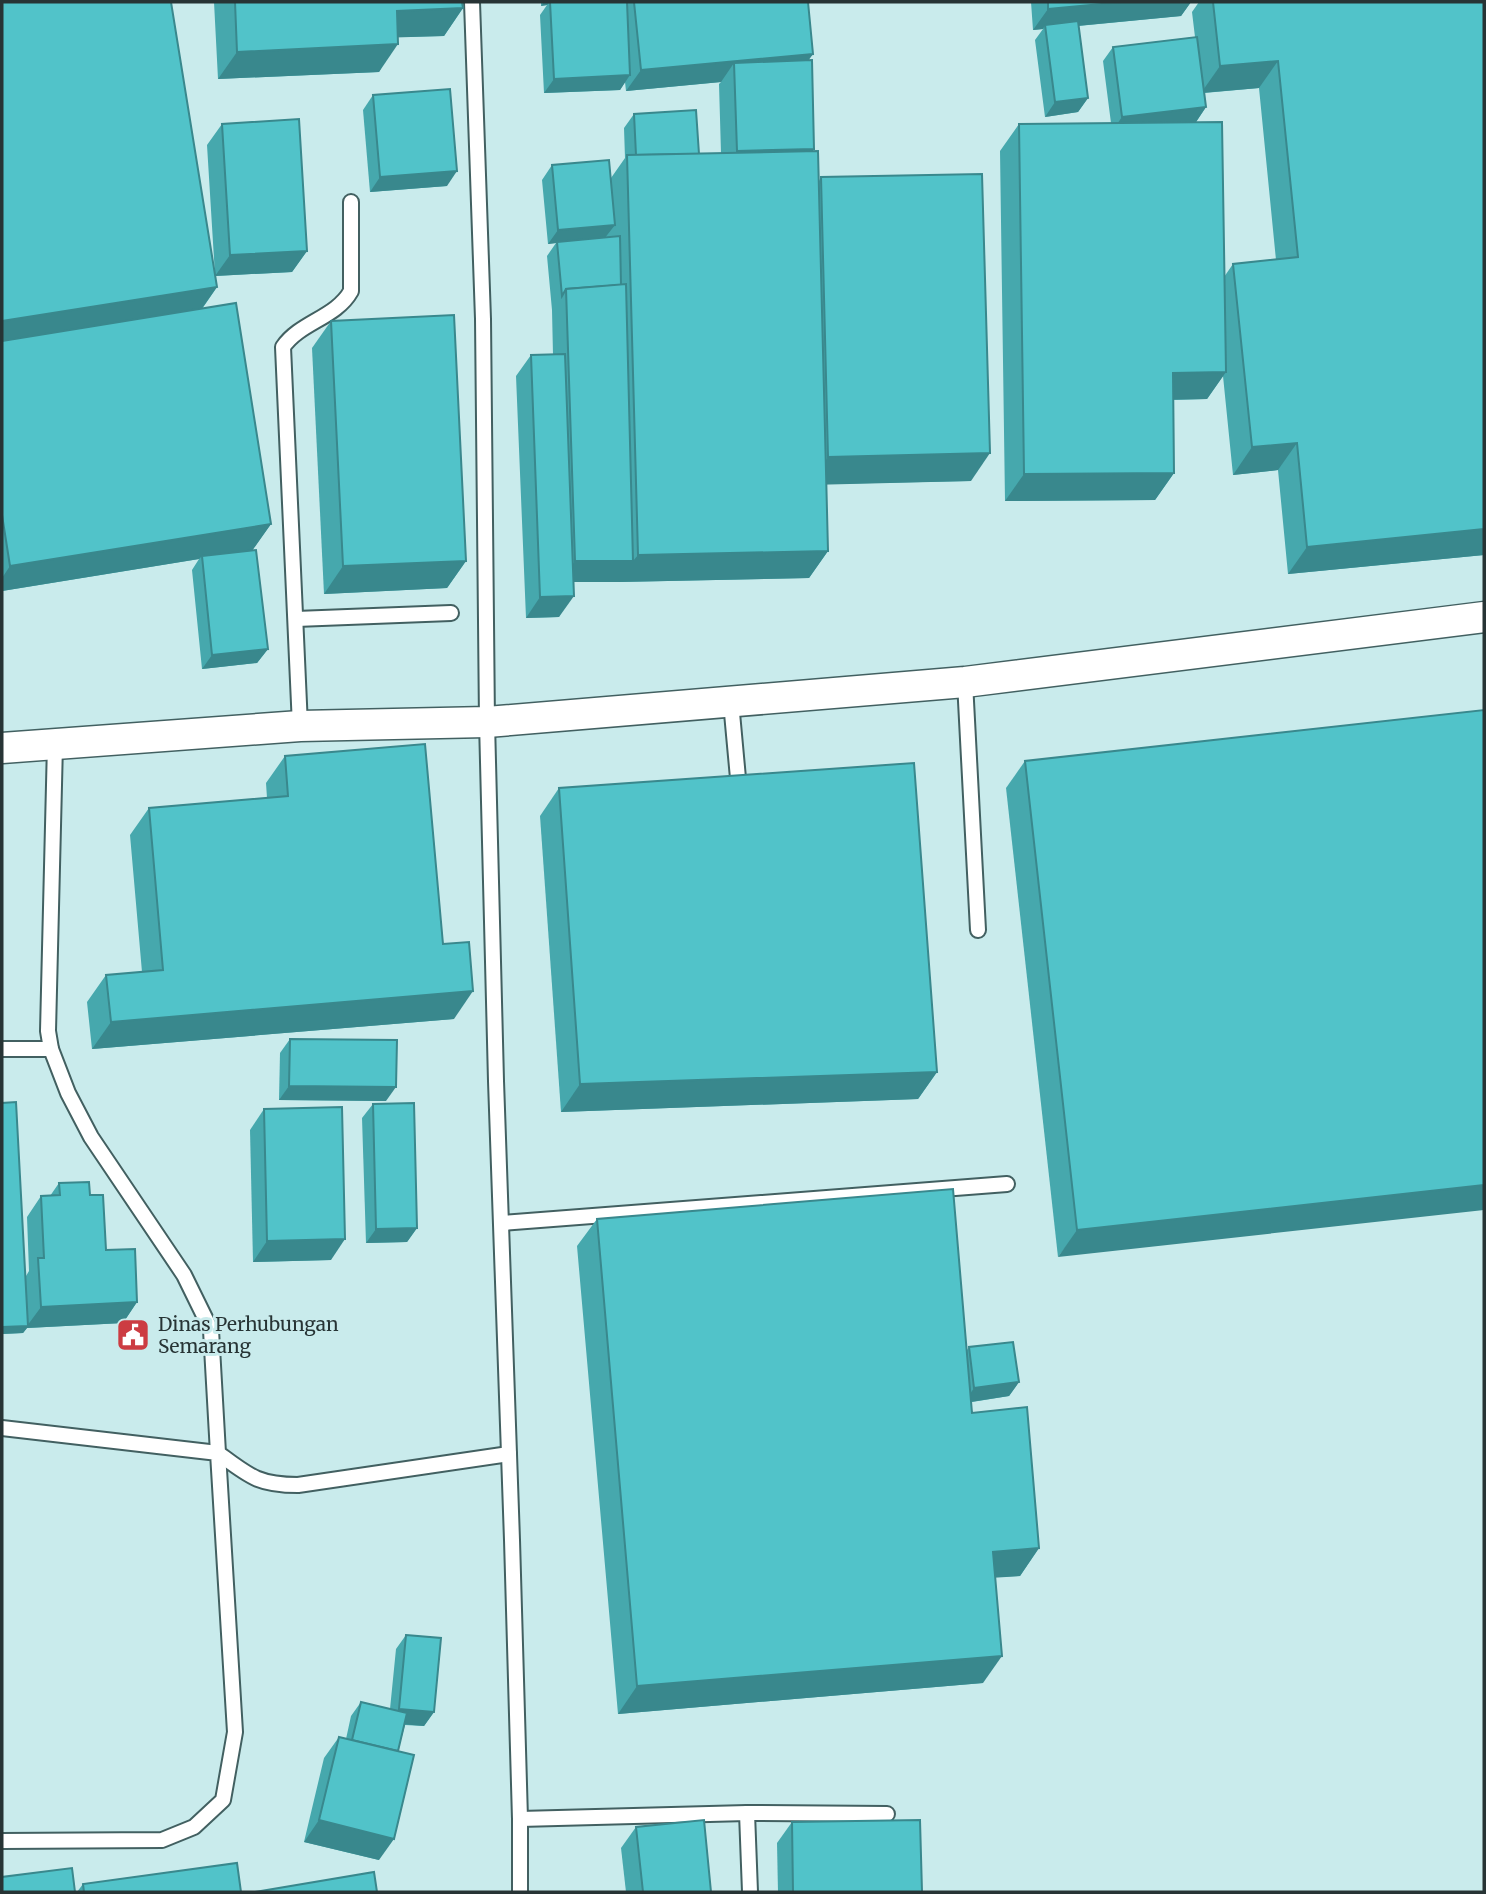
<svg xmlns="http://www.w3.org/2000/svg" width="1486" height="1894" viewBox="0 0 1486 1894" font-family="Merriweather,serif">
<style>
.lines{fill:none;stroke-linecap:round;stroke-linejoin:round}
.service-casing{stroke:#426061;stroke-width:18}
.minor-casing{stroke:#426061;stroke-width:33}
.service{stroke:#fff;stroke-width:14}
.minor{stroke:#fff;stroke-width:30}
.wall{fill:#46a8ad;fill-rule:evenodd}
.shaded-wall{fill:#39888d}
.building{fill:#51c3c9;stroke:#39888d;stroke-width:2}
.labels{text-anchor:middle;stroke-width:6;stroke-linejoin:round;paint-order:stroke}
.poi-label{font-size:19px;fill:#273435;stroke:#c9ebec;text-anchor:start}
</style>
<rect width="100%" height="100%" fill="#c9ebec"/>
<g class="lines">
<defs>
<g id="service">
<path d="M472 2 483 319 487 722 496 1081 512 1540 520 1819V1892"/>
<path d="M296 619 451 613"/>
<path d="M965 682 978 930"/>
<path d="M731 702 739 789"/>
<path d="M300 726 283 347C300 322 336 318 351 291V202"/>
<path d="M55 744 48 1031 51 1049 68 1093 91 1137 184 1275 211 1330 218 1453C249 1476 258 1485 298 1485L509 1454"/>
<path d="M2 1049H51"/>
<path d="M502 1223 1007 1184"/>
<path d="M2 1428 218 1453 235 1732 223 1800 194 1827 162 1840 2 1841"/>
<path d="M747 1813 887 1814"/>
<path d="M520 1819 747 1813 750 1892"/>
</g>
<path id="minor" d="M2 748 300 726 487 722 965 682 1484 617"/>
</defs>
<use href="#service" class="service-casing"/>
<use href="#minor" class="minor-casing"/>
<use href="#service" class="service"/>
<use href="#minor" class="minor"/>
</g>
<g class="wall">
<path d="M2 2 215 275 207 145 222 124 307 251 292 272 215 276 217 287 202 309 271 524 252 550 268 649 257 663 202 669 192 570 199 559 2 591Z"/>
<path d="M214 2H462L463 8 444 36 398 37 379 72 218 79Z"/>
<path d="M541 2H808L813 54 808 60 813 151 819 181 821 177 971 481 826 484 828 551 809 578 619 582H573L559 617 526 618 516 376 531 355H553L552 310 547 256 556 243 548 244 542 180 552 165 611 178 625 158 624 128 634 114 699 154 721 153 719 84 721 82 626 91 625 82 620 90 544 93 540 15 547 5 541 6Z"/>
<path d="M1031 2H1191L1181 16 1078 26 1088 98 1078 112 1045 117 1035 40 1043 29 1033 30Z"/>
<path d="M1199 2H1484V555L1288 574 1278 470 1233 475 1223 376 1207 399 1173 400 1174 473 1155 500 1005 501 1000 151 1019 124 1111 123 1103 61 1113 47 1195 37 1192 12ZM1259 88 1276 260 1233 264 1224 277 1188 123 1196 122 1206 107 1204 93Z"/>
<path d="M373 95 447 186 370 192 363 110Z"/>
<path d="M331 321 466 561 447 588 324 594 312 348Z"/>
<path d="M1484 710 1058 1257 1006 788 1025 761Z"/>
<path d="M285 756 443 944 454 1019 92 1049 87 1002 106 975 142 972 130 835 149 808 267 798 266 783Z"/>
<path d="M559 788 937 1072 918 1099 561 1112 540 816Z"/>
<path d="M290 1039 386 1101 279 1100 280 1053Z"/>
<path d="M2 1103 26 1276 29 1271 27 1217 41 1196H50L59 1183 90 1195 106 1250 137 1302 123 1323 27 1328 23 1333 2 1334Z"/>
<path d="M373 1104 417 1228 407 1242 366 1243 362 1118Z"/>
<path d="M264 1109 331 1260 253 1262 250 1130Z"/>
<path d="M597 1219 967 1350 969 1347 1019 1382 1009 1396 972 1402V1413L1039 1548 1020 1576 995 1577 983 1683 618 1714 577 1246Z"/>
<path d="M406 1635 434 1712 424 1726 405 1725 398 1751 379 1860 304 1842 324 1758 339 1737 346 1739 351 1716 361 1702 390 1709 396 1649Z"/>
<path d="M792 1822 922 1892H778L777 1843Z"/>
<path d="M636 1827 711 1892H626L621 1848Z"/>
<path d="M83 1884 241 1892H77Z"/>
</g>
<g class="shaded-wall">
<path d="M544 2H550L547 5 541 6Z"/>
<path d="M1123 2H1191L1181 16 1045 29V25L1043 29 1033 30 1048 9Z"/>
<path d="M463 8 444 36 378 38 397 11Z"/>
<path d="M398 44 379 72 218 79 237 52Z"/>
<path d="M813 54 798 75 734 63 721 82 626 91 641 70Z"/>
<path d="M1278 61 1259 88 1201 93 1220 66Z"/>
<path d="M630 75 620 90 544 93 554 79Z"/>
<path d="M1088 98 1078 112 1045 117 1055 102Z"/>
<path d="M1206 107 1196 122 1112 131 1122 117Z"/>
<path d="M814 149 800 170 722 172 737 151Z"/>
<path d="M457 171 447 186 370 192 380 177Z"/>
<path d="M615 225 604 239 557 242 556 243 548 244 558 230Z"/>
<path d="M307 251 292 272 215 276 230 255Z"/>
<path d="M217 287 198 314 2 345V321Z"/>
<path d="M1226 372 1207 399 1154 400 1173 373Z"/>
<path d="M1297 443 1278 470 1233 475 1252 447Z"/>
<path d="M990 453 971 481 809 485 828 457Z"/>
<path d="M1174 473 1155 500 1005 501 1024 474Z"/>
<path d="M271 524 252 551 202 556 199 559 2 591V578L10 566Z"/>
<path d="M1484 529V555L1288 574 1307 547Z"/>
<path d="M828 551 809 578 619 582H560L575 561H633L638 555Z"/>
<path d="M466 561 447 588 324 594 343 566Z"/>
<path d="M574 596 559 617 526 618 540 597Z"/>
<path d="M268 649 257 663 202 669 212 655Z"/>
<path d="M473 991 454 1019 92 1049 111 1022Z"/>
<path d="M937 1072 918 1099 561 1112 580 1084Z"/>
<path d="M289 1086 396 1087 386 1101 279 1100Z"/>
<path d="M1484 1185V1210L1058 1257 1077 1230Z"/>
<path d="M417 1228 407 1242 366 1243 376 1229Z"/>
<path d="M345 1239 331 1260 253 1262 267 1241Z"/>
<path d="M137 1302 123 1323 27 1328 23 1333 2 1334V1327L27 1326 41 1307Z"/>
<path d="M1019 1382 1009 1396 964 1403 974 1388Z"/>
<path d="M1039 1548 1020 1576 974 1579 993 1552Z"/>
<path d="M1002 1656 983 1683 618 1714 637 1686Z"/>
<path d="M399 1709 434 1712 424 1726 389 1723Z"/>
<path d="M319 1820 394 1839 379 1860 304 1842Z"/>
</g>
<g class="building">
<path d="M2 2H171L217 287 2 321Z"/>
<path d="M235 2H462L463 8 397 11 398 44 237 52Z"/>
<path d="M550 2H627L630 75 554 79Z"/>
<path d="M634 2H808L813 54 641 70Z"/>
<path d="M1048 2H1123L1048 9Z"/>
<path d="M1213 2H1484V529L1307 547 1297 443 1252 447 1233 264 1298 257 1278 61 1220 66Z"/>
<path d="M1078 21 1088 98 1055 102 1045 25Z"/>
<path d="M1197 37 1206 107 1122 117 1113 47Z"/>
<path d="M812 60 814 149 737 151 734 63Z"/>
<path d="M450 89 457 171 380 177 373 95Z"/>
<path d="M696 110 699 154 636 155 634 114Z"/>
<path d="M299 119 307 251 230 255 222 124Z"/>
<path d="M1222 122 1226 372 1173 373 1174 473 1024 474 1019 124Z"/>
<path d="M818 151 828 551 638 555 627 155Z"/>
<path d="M609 160 615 225 558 230 552 165Z"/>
<path d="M982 174 990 453 828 457 821 177Z"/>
<path d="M620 236 621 285 566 289 562 296 557 242Z"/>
<path d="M626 284 633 561H575L566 289Z"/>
<path d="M236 303 271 524 10 566 2 515V341Z"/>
<path d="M454 315 466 561 343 566 331 321Z"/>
<path d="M565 354 574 596 540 597 531 355Z"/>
<path d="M256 550 268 649 212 655 202 556Z"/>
<path d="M1484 710V1185L1077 1230 1025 761Z"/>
<path d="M425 744 443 944 469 942 473 991 111 1022 106 975 163 970 149 808 288 796 285 756Z"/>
<path d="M914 763 937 1072 580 1084 559 788Z"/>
<path d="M290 1039 397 1040 396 1087 289 1086Z"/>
<path d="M16 1102 28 1326 2 1327V1103Z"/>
<path d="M414 1103 417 1228 376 1229 373 1104Z"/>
<path d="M342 1107 345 1239 267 1241 264 1109Z"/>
<path d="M89 1182 90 1195H103L106 1250 135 1249 137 1302 41 1307 38 1258H44L41 1196 60 1195 59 1183Z"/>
<path d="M953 1189 972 1413 1027 1407 1039 1548 993 1552 1002 1656 637 1686 597 1219Z"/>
<path d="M1013 1342 1019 1382 974 1388 969 1347Z"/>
<path d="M406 1635 441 1638 434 1712 399 1709Z"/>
<path d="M361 1702 407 1713 398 1751 352 1740Z"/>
<path d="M339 1737 414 1755 394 1839 319 1820Z"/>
<path d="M704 1820 711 1892H643L636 1827Z"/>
<path d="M920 1820 922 1892H793L792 1822Z"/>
<path d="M237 1863 241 1892H84L83 1884Z"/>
<path d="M72 1868 75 1892H2V1877Z"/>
<path d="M374 1872 377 1892H255Z"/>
</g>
<defs>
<symbol id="civic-square" viewBox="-11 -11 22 22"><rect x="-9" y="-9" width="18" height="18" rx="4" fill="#cc3c42" stroke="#c9ebec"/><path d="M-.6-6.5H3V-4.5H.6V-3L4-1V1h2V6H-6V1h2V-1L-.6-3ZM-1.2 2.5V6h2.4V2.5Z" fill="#fff"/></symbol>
</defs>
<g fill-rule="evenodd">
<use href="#civic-square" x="114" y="1316" width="38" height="38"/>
</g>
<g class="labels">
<g class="poi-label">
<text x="158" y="1331">Dinas Perhubungan<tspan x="158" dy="22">Semarang</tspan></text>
</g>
</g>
<rect width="1486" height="1894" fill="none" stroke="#273435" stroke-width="7"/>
</svg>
